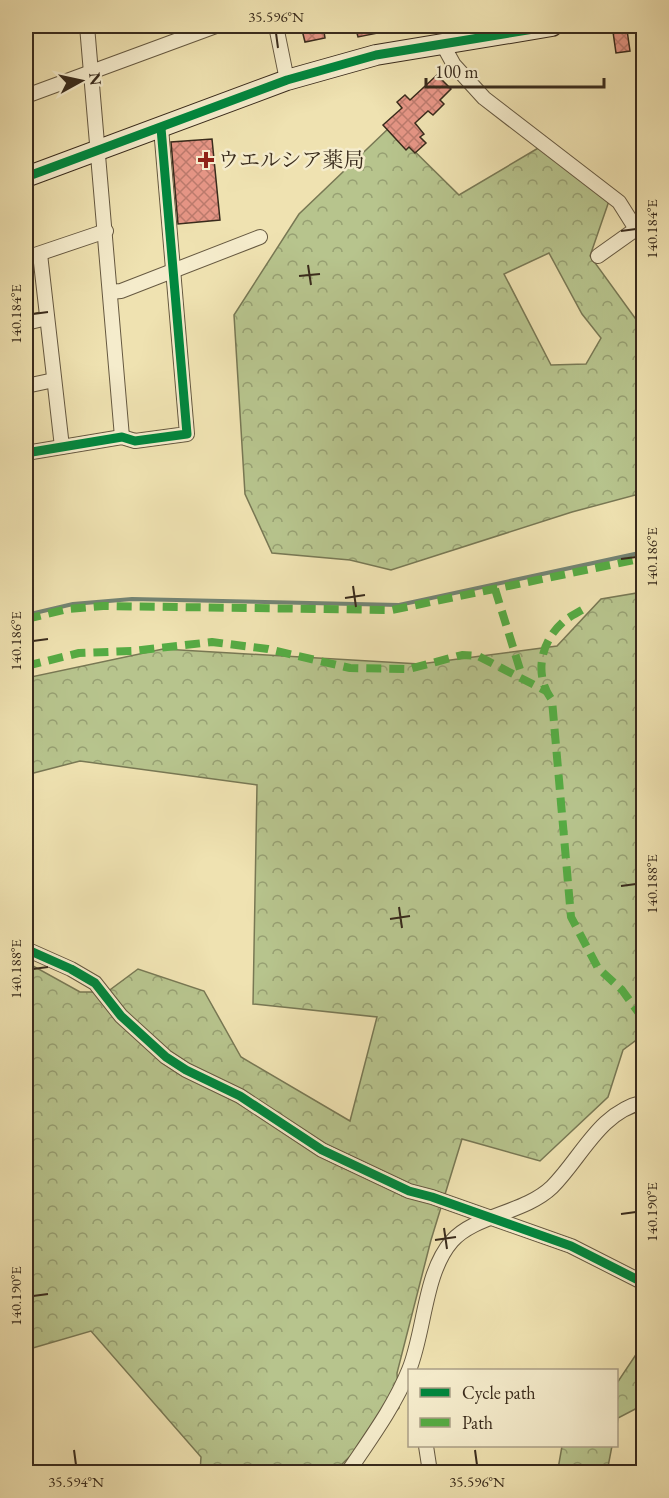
<svg xmlns="http://www.w3.org/2000/svg" width="669" height="1498" viewBox="0 0 669 1498" font-family="'EB Garamond','Noto Serif JP',serif">
<style>
.forest{fill:url(#forest-crowns);stroke:#787854;stroke-width:1.5;fill-rule:evenodd}
.lines{fill:none;stroke-linecap:round;stroke-linejoin:round}
.stream{stroke:#738373;stroke-width:4}
.building{fill:url(#building-cross-hatch);stroke:#392b1c;stroke-width:1.5}
.street-casing{stroke:#665941;stroke-width:16}
.secondary-casing{stroke:#392b1c;stroke-width:22}
.street{stroke:#f5eccc;stroke-width:14}
.secondary{stroke:#f5eccc;stroke-width:20}
.quiet{stroke:#55ab43;stroke-width:8;stroke-dasharray:15 8;stroke-linecap:butt}
.cycleway-casing{stroke:#f5eccc;stroke-width:13}
.cycleway{stroke:#00873e;stroke-width:9}
.ticks{fill:none;stroke:#392b1c;stroke-width:2}
.poi-dot{fill:#8f2418;stroke:#f5eccc;stroke-width:2}
.labels{text-anchor:middle;stroke-width:5;stroke-linejoin:round;paint-order:stroke}
.poi-label{font-size:21px;fill:#392b1c;stroke:#f5eccc;text-anchor:start}
.neatline{fill:none;stroke:#392b1c;stroke-width:2}
.ticks-label{font-size:15px;text-anchor:middle;fill:#392b1c}
</style>
<defs>
<pattern id="forest-crowns" width="20" height="18" patternUnits="userSpaceOnUse" patternTransform="scale(1.5)"><rect width="20" height="18" fill="#b7c48d"/><path d="M2 6a3 3 0 1 1 6 0M12 15a3 3 0 1 1 6 0" fill="none" stroke="#969f72"/></pattern>
<pattern id="building-cross-hatch" width="8" height="8" patternUnits="userSpaceOnUse" patternTransform="scale(1.5)"><rect width="8" height="8" fill="#e59585"/><path d="M0 0l8 8M0 8l8-8" fill="none" stroke="#bb7a6c"/></pattern>
</defs>
<rect width="100%" height="100%" fill="#efe2b1"/>
<filter id="stains"><feTurbulence type="fractalNoise" baseFrequency=".00333" numOctaves="4"/><feColorMatrix values="0 0 0 0 .2 0 0 0 0 .09 0 0 0 0 .02 0 0 0 .5 -.17"/></filter>
<radialGradient id="worn" r=".72"><stop offset=".6" stop-color="#630" stop-opacity="0"/><stop offset="1" stop-color="#630" stop-opacity=".3"/></radialGradient>
<g class="forest">
<path d="M390 127 459 195 540 147 610 198 590 256 643 329V493L572 512 391 570 350 560 272 553 245 494 234 315 299 214ZM549 253 582 314 601 338 586 364 551 365 504 274Z"/>
<path d="M643 592V1035L623 1050 608 1097 540 1161 462 1139 431 1240 397 1373 399 1408 334 1472H200L201 1457 91 1331 26 1350V962L80 992H107L138 969 204 991 241 1057 350 1121 377 1017 253 1004 257 785 80 761 26 775V678L163 649 420 664 557 646 601 599Z"/>
<path d="M643 1344V1405L618 1418 617 1425V1383Z"/>
<path d="M562 1446H612L607 1472H553L558 1469Z"/>
</g>
<g class="lines">
<path class="stream" d="M26 615 73 604 132 599 399 605 644 552"/>
</g>
<g class="building">
<path d="M301 26H323L325 38 305 42Z"/>
<path d="M355 26H393V30L358 37Z"/>
<path d="M627 30 630 51 616 53 613 32Z"/>
<path d="M437 75 451 89 440 100 444 104 433 115 428 111 415 123 424 134 420 137 426 143 415 153 409 147 406 150 383 125 402 108 397 102 405 95 410 100Z"/>
<path d="M212 139 220 220 178 224 171 142Z"/>
</g>
<g class="lines">
<defs>
<g id="street">
<path d="M87 26 122 437"/>
<path d="M276 26 287 80"/>
<path d="M443 45 454 65 484 98 619 202 636 229 598 256"/>
<path d="M26 96 216 26"/>
<path d="M40 254 62 447"/>
<path d="M26 258 106 231"/>
<path d="M110 292 121 291 260 237"/>
<path d="M26 323 47 318"/>
<path d="M26 386 54 380"/>
<path d="M26 453 122 437 135 441 187 434 161 128"/>
<path d="M26 949 71 969 95 983 121 1016 166 1057 186 1070 240 1096 322 1150 409 1191 432 1197 571 1246 644 1283"/>
<path d="M426 1446 430 1472"/>
<path d="M348 1472C370 1439 394 1407 409 1370 425 1331 424 1273 452 1241 475 1215 525 1213 552 1187 582 1157 599 1112 644 1102"/>
</g>
<path id="secondary" d="M26 177 287 80 376 55 552 26"/>
</defs>
<use href="#street" class="street-casing"/>
<use href="#secondary" class="secondary-casing"/>
<use href="#street" class="street"/>
<use href="#secondary" class="secondary"/>
<g class="quiet">
<path d="M495 589 522 676"/>
<path d="M582 610C575 614 567 618 562 623 540 643 534 676 552 700L571 917 598 968 622 990 644 1020"/>
<path d="M26 619 68 609 103 606 392 610 644 558"/>
<path d="M26 666 79 653 132 651 212 642 268 649 350 668 409 669 462 655 478 656 546 691"/>
</g>
<defs>
<g id="cycleway">
<path d="M26 177 287 80 376 55 552 26"/>
<path d="M26 453 122 437 135 441 187 434 161 128"/>
<path d="M26 949 71 969 95 983 121 1016 166 1057 186 1070 240 1096 322 1150 409 1191 432 1197 571 1246 644 1283"/>
</g>
</defs>
<use href="#cycleway" class="cycleway-casing"/>
<use href="#cycleway" class="cycleway"/>
</g>
<path class="ticks" d="M276 33 278 48M621 231 636 229M308 265 311 285M299 276 320 274M33 314 48 312M621 559 636 557M353 586 356 607M345 598 365 595M33 641 48 639M621 886 636 884M399 907 402 928M390 919 410 916M33 969 48 967M621 1214 636 1212M444 1228 447 1249M435 1240 456 1237M33 1296 48 1294M74 1450 76 1465M475 1450 477 1465"/>
<path class="poi-dot" d="M203 151h6v6h6v6h-6v6h-6v-6h-6v-6h6z"/>
<g class="labels">
<g class="poi-label">
<text x="218" y="167">ウエルシア薬局</text>
</g>
</g>
<rect width="669" height="1498" fill="none" stroke="#efe2b1" stroke-width="66"/>
<rect x="408" y="1369" width="210" height="78" fill="#f5eccc" stroke="#aa9f86" stroke-width="1.5"/>
<rect x="420" y="1388" width="30" height="9" fill="#00873e" stroke="#aa9f86" stroke-width="1.5"/>
<text x="462" y="1399" font-size="18" fill="#392b1c">Cycle path</text>
<rect x="420" y="1418" width="30" height="9" fill="#55ab43" stroke="#aa9f86" stroke-width="1.5"/>
<text x="462" y="1429" font-size="18" fill="#392b1c">Path</text>
<g transform="translate(81 81) rotate(82)" stroke="#f5eccc" stroke-width="4.5" paint-order="stroke">
<path d="M0-4.5L10 22L0 15L-10 22Z" fill="#392b1c"/>
<text y="-9" font-size="16" font-weight="bold" text-anchor="middle" fill="#392b1c">N</text>
</g>
<path d="M426 78v9h178v-9" fill="none" stroke="#392b1c" stroke-width="3"/>
<text x="435" y="78" font-size="18" fill="#392b1c" stroke="#f5eccc" stroke-width="4.5" paint-order="stroke">100 m</text>
<rect x="33" y="33" width="603" height="1432" class="neatline"/>
<g class="ticks-label">
<text x="276" y="22">35.596°N</text>
<text transform="translate(652 229) rotate(-90)" y="5">140.184°E</text>
<text transform="translate(16 314) rotate(-90)" y="5">140.184°E</text>
<text transform="translate(652 557) rotate(-90)" y="5">140.186°E</text>
<text transform="translate(16 641) rotate(-90)" y="5">140.186°E</text>
<text transform="translate(652 884) rotate(-90)" y="5">140.188°E</text>
<text transform="translate(16 969) rotate(-90)" y="5">140.188°E</text>
<text transform="translate(652 1212) rotate(-90)" y="5">140.190°E</text>
<text transform="translate(16 1296) rotate(-90)" y="5">140.190°E</text>
<text x="76" y="1487">35.594°N</text>
<text x="477" y="1487">35.596°N</text>
</g>
<rect width="100%" height="100%" filter="url(#stains)"/>
<rect width="100%" height="100%" fill="url(#worn)"/>
</svg>
